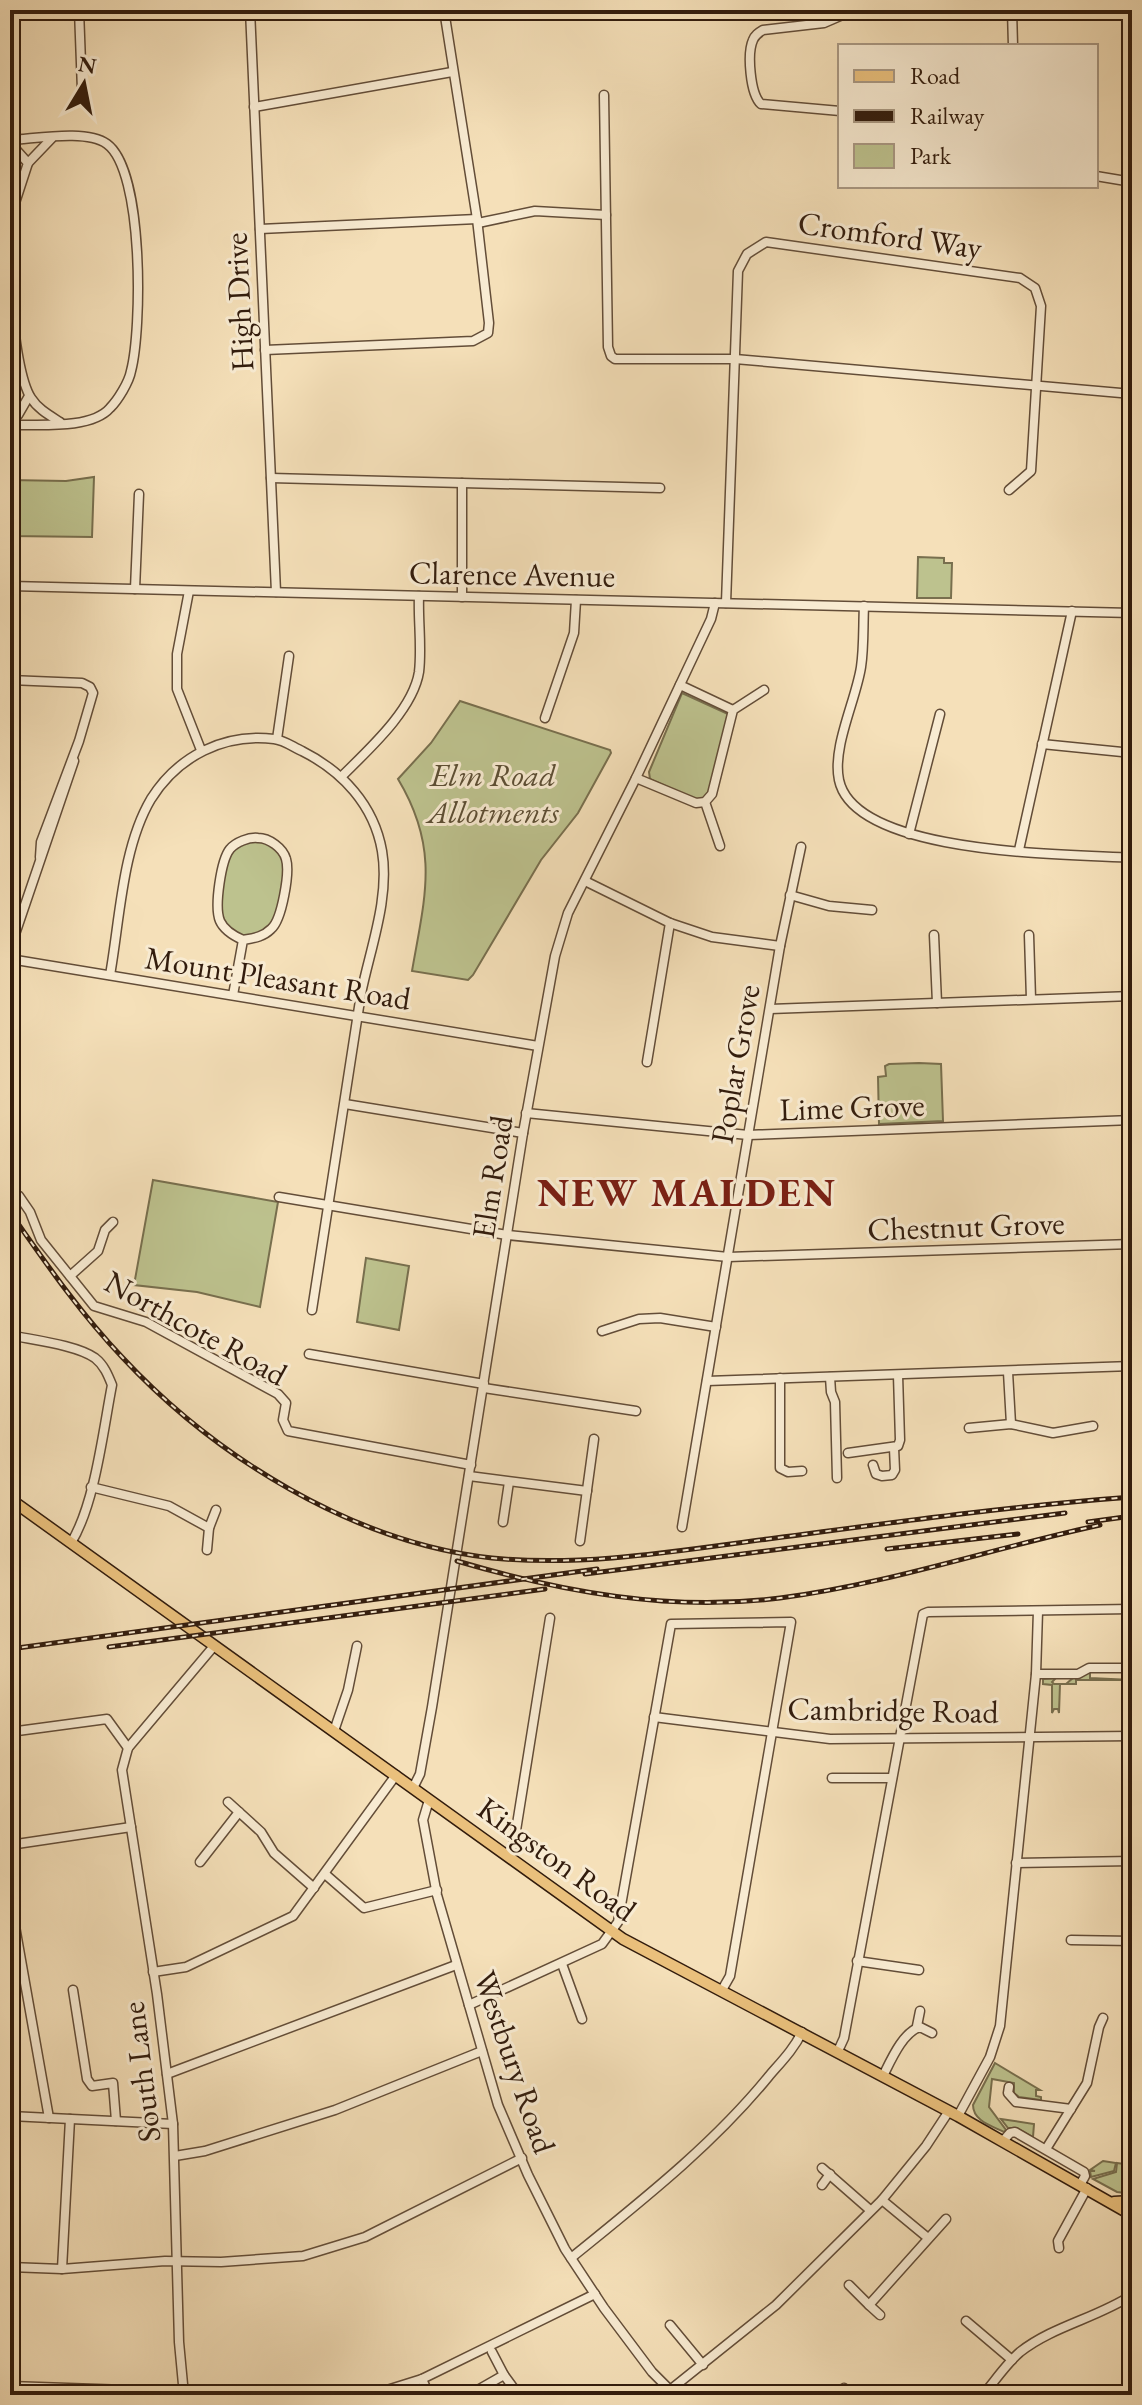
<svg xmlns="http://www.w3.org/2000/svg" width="1142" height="2405" viewBox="0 0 1142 2405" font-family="'EB Garamond',serif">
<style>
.green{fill:#bdc28e;stroke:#786f4e;stroke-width:2}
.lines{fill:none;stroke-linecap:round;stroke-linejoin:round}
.minor-casing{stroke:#634d38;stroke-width:11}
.major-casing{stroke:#321c0d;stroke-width:13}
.minor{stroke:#f8ebd2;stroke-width:8}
.major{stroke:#eac07c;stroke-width:10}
.rail-casing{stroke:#321c0d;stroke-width:5}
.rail{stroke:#f8ebd2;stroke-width:2;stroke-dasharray:6;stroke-linecap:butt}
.labels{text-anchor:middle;stroke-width:6;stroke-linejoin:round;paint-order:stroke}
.street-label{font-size:32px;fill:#321c0d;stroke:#f8ebd2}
.park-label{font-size:32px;font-style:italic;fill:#5c4e34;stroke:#f8ebd2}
.district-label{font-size:40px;font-weight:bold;letter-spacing:2px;fill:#7a1f14;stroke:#f8ebd2}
</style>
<rect width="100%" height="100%" fill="#f5e0b9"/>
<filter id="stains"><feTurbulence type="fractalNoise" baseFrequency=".0025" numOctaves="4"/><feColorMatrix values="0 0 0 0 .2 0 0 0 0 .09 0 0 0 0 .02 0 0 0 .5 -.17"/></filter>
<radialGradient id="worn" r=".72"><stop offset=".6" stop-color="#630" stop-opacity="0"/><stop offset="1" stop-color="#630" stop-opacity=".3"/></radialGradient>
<g class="green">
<path d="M94 477 92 537 10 536V480L66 481Z"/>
<path d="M918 557 944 558V563H952L951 598H917Z"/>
<path d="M682 693 728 714 709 791 704 799 696 800 650 779 649 772Z"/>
<path d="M460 701 610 750 611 753 578 813 541 860 473 975 468 980 412 971C425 896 440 849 398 779L431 743Z"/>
<path d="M247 839 276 845 288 869 274 927 243 940 220 922 217 904 225 858Z"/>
<path d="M919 1063 941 1064 943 1121 879 1124 878 1077 886 1076 885 1066 889 1064Z"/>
<path d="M153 1180 278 1202 260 1307 197 1292 134 1285Z"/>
<path d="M366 1258 409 1266 399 1330 357 1322Z"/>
<path d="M1090 1672V1678L1132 1680H1076V1684H1060L1059 1713 1058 1709H1054L1052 1713V1685L1043 1684V1679L1056 1678 1052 1682 1054 1684H1066L1073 1678Z"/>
<path d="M995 2063 1040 2090H1036V2096L1041 2097V2100L1019 2097 1014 2093V2083L992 2079 989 2107 1006 2130 1004 2132C992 2126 973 2121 973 2105Z"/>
<path d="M1001 2119 1034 2124 1033 2137 1017 2128H1008Z"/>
<path d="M1103 2161 1116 2163 1114 2171 1091 2177 1090 2171H1095L1090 2170Z"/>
<path d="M1117 2163 1132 2165 1122 2169 1132 2168V2187L1125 2193 1117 2192 1093 2179 1116 2172Z"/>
</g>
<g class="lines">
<defs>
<g id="minor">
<path d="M79 10 82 90"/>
<path d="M250 10 276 592"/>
<path d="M1012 10 1013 46"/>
<path d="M604 95 608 347 611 356 615 359H735L1132 394"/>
<path d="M254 107 452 72"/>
<path d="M840 111 761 104C750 94 747 53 753 40 755 35 758 33 763 30L824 23 854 10"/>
<path d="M10 140C35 139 86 129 107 144 144 171 142 329 131 371 129 382 118 400 110 408 91 430 37 424 10 425"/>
<path d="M10 143 28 163 13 209 10 247"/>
<path d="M28 163 52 138"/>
<path d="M1096 176 1132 182"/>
<path d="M478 223 535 211 606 215"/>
<path d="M260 229 477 219"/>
<path d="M10 287C12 312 18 378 31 398 38 409 49 415 60 422"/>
<path d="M265 350 473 341 488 333 489 323 477 219 444 10"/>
<path d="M10 420 18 415 29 396"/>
<path d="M271 478 660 488"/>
<path d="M10 586 1132 613"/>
<path d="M135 589 139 494"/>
<path d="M189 591 177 654V689L201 750"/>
<path d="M462 597V483"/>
<path d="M726 603 738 271 747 254 766 242 1020 278 1035 288 1041 306 1031 471 1009 490"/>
<path d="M864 606C863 626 864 647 861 667 856 700 832 747 839 780 855 856 1071 854 1132 858"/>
<path d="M10 680 82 683 90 687 93 693 79 741 41 842 40 857"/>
<path d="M680 685 733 710"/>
<path d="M545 718 574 633 576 600"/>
<path d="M277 739 289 656"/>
<path d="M1042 744 1132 753"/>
<path d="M341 777C368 750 413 710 419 672 422 647 418 621 419 596"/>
<path d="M636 778 696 803 705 802 712 794 733 710 764 690"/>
<path d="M705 802 720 846"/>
<path d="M909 834 940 714"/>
<path d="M1019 850 1072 611"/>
<path d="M585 881 670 923 712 937 780 946"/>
<path d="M790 895 829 906 872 910"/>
<path d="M934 935 937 1003"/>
<path d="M1029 935 1031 999"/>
<path d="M10 949 74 761"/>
<path d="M10 959 538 1046"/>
<path d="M110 975C120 919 122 848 151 799 178 756 224 733 274 739 284 740 293 747 302 751 342 771 374 805 382 851 390 898 370 949 361 994L312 1310"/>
<path d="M233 995 243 940C234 936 224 930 220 921 214 907 221 860 230 849 236 842 249 837 258 838 269 838 283 848 286 859 290 872 282 920 271 929 263 937 254 938 243 940"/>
<path d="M770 1009 1132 996"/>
<path d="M647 1062 670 923"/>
<path d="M345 1104 523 1133"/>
<path d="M526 1113 748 1135 1132 1120"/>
<path d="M19 1196 30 1212 41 1240 94 1306 146 1322 278 1394 286 1403 283 1420 288 1431 471 1465"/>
<path d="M279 1197 507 1235 728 1257 1132 1244"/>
<path d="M70 1276 98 1251 105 1230 113 1222"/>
<path d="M602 1331 639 1319 660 1318 716 1327"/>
<path d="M10 1335C33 1340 77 1345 95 1358 104 1365 108 1375 112 1385 103 1431 95 1504 71 1543"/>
<path d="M309 1354 484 1384"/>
<path d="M1008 1372 1011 1424"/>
<path d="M830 1377 831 1392 835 1402 837 1478"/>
<path d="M780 1378V1468L788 1472 802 1471"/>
<path d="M707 1381 1132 1366"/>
<path d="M484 1388 636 1411"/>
<path d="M969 1428 1011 1424 1053 1433 1093 1426"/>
<path d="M848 1453 898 1446 900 1440 898 1375"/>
<path d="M873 1465 876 1474 882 1476 892 1475 895 1470 894 1448"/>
<path d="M469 1476 587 1491"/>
<path d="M91 1487 169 1506 209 1528"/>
<path d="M503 1522 509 1482"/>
<path d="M682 1527 780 946 801 847"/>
<path d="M580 1541 594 1439"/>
<path d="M207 1550 209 1528 216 1510"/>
<path d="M1036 1674H1078L1089 1668H1132"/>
<path d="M654 1717 830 1739 1132 1736"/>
<path d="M334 1731 348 1690 357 1646"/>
<path d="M10 1732 107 1719 128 1748"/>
<path d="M832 1778H892"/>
<path d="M413 1788 420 1774 432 1707 523 1133 555 956 568 913 636 778 711 619 715 603"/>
<path d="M429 1800 423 1820 437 1895 498 2105 528 2175 565 2249 604 2308 652 2372 675 2395"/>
<path d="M228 1802 261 1832 274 1853 314 1888"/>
<path d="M10 1845 131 1827"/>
<path d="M507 1856 514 1843 550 1618"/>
<path d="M200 1862 239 1812"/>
<path d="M1016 1863 1132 1861"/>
<path d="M325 1874 364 1908 437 1890"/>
<path d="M13 1915 49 2118"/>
<path d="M1071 1940 1132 1941"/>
<path d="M857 1961 919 1970"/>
<path d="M562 1964 582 2019"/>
<path d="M153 1972 186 1967 293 1916 396 1775"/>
<path d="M73 1990 87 2079 92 2086 113 2083 116 2121"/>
<path d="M469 2005 602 1944 618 1922 671 1624 791 1622 730 1976 722 1990"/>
<path d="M917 2026 920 2011"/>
<path d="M838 2051 844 2038 923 1614 928 1612 1132 1609"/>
<path d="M167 2074 456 1965"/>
<path d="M883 2076C891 2060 903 2032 920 2027L932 2033"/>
<path d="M1009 2087 1008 2093 1016 2102 1071 2109"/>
<path d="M10 2116 173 2124"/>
<path d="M958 2116 990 2057 1000 2026 1036 1674 1038 1611"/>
<path d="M1003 2141 1010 2133 1015 2132 1084 2172 1085 2176 1080 2185"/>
<path d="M1046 2149 1087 2083 1099 2027 1103 2018"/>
<path d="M175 2156 205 2151 335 2110 482 2051"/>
<path d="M822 2168 870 2210"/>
<path d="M822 2185 830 2174"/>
<path d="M882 2200 928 2238"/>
<path d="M1059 2248 1058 2241 1087 2188"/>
<path d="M571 2258C640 2202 713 2145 769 2076 781 2062 794 2049 802 2032"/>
<path d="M10 2267 62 2269 165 2261 221 2262 303 2256 365 2237 522 2158"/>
<path d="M62 2269 70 2119"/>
<path d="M849 2285 869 2305 946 2219"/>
<path d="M869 2305 880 2315"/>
<path d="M966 2321 1012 2360"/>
<path d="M670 2325 703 2365"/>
<path d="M492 2352 504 2375"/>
<path d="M422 2379 429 2395"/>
<path d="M10 2386 184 2392"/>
<path d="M670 2390 776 2305 882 2200 926 2146 949 2111"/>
<path d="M184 2395 179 2342 173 2124 157 1994 122 1770 128 1748 214 1646"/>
<path d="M371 2395 422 2379 595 2294"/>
<path d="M469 2395 504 2375 515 2390"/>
<path d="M840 2395 844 2388"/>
<path d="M983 2395C995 2381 1006 2364 1020 2352 1053 2326 1097 2318 1132 2295"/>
</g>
<g id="major">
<path d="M10 1499 623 1939 958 2116 1132 2215"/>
<path d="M1114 2202 1132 2201"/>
</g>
</defs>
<use href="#minor" class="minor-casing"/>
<use href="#major" class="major-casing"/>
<use href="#minor" class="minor"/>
<use href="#major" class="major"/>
<defs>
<g id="rail">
<path d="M10 1212C45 1262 80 1313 122 1357 215 1457 354 1543 492 1558 584 1567 677 1551 768 1539 889 1523 1010 1506 1132 1497"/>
<path d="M1088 1522 1132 1516"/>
<path d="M887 1549 1018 1534"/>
<path d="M457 1561C562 1592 670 1612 780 1598 888 1584 993 1548 1100 1525"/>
<path d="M585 1574 1065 1513"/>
<path d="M109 1647 545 1589"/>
<path d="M10 1649 597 1569"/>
</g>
</defs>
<use href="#rail" class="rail-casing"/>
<use href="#rail" class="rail"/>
</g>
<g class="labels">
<g class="street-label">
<text transform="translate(890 235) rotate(8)" y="11">Cromford Way</text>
<text transform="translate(239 302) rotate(-93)" y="11">High Drive</text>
<text transform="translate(512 574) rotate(1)" y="11">Clarence Avenue</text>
<text transform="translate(278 978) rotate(9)" y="11">Mount Pleasant Road</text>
<text transform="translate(735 1064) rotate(-80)" y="11">Poplar Grove</text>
<text transform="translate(852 1107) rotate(-2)" y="11">Lime Grove</text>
<text transform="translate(492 1177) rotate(-81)" y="11">Elm Road</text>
<text transform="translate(966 1226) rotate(-2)" y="11">Chestnut Grove</text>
<text transform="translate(196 1328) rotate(29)" y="11">Northcote Road</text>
<text transform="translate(893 1710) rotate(1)" y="11">Cambridge Road</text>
<text transform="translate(557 1859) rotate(36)" y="11">Kingston Road</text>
<text transform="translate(515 2062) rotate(71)" y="11">Westbury Road</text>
<text transform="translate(141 2072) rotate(-97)" y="11">South Lane</text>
</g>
<g class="park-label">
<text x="493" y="786">Elm Road<tspan x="493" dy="37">Allotments</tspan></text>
</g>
<g class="district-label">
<text x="687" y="1206">NEW MALDEN</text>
</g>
</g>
<rect width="1142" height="2405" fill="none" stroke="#f5e0b9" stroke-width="40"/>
<rect x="12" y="12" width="1118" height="2381" fill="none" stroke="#321c0d" stroke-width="4"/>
<rect x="20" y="20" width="1102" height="2365" fill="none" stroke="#321c0d" stroke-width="2"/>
<rect x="838" y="44" width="260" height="144" fill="#f8ebd2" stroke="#a99883" stroke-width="2"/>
<rect x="854" y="70" width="40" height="12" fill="#eac07c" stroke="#a99883" stroke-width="2"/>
<text x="910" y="84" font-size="24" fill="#321c0d">Road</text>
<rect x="854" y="110" width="40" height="12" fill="#321c0d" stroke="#a99883" stroke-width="2"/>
<text x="910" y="124" font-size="24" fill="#321c0d">Railway</text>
<rect x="854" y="144" width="40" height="24" fill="#bdc28e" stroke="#a99883" stroke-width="2"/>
<text x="910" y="164" font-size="24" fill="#321c0d">Park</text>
<g transform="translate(84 84) rotate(10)" stroke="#f8ebd2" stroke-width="6" paint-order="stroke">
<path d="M0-6L14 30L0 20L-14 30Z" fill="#321c0d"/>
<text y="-12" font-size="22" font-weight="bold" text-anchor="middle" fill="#321c0d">N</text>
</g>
<rect width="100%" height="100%" filter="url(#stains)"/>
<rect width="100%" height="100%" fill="url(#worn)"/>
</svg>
